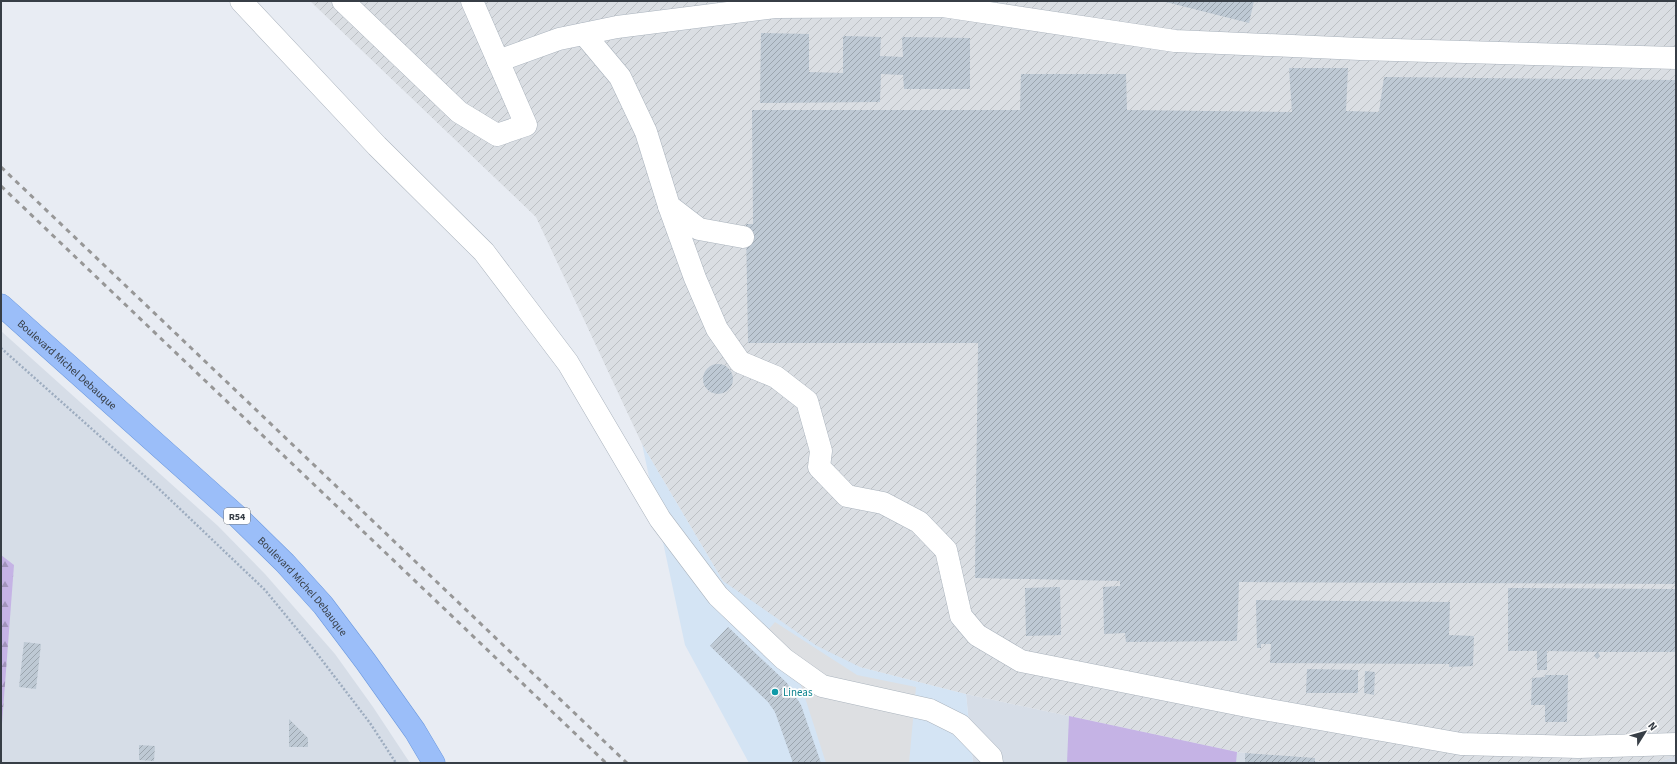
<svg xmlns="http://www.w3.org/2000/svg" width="1677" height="764" viewBox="0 0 1677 764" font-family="'Source Sans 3',sans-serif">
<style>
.residential{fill:#d6dde7}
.commercial{fill:#d4e4f4}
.industrial{fill:url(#industrial-furrows)}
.green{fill:#c5b3e5}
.forest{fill:url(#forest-firs)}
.parking{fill:#dddfe2}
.building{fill:url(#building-hatch)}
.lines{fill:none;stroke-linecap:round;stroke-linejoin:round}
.minor-casing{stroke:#abb4be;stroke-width:23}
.major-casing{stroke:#6b98de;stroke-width:23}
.path{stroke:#9dacbf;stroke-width:2.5;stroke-dasharray:2 2;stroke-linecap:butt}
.minor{stroke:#fff;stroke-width:22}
.major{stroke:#9bbef9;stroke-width:22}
.rail{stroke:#979797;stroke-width:3;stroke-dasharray:5 5;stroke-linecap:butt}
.culture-dot{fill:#0f9aa8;stroke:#fff;stroke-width:1.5}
.labels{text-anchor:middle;stroke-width:3.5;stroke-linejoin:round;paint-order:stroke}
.shield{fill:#fff;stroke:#73787e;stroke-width:1}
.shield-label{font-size:10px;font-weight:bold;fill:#373e46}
.street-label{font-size:11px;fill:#373e46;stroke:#fff}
.culture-label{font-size:11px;fill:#0d838f;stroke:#fff;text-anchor:start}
</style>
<defs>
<pattern id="industrial-furrows" width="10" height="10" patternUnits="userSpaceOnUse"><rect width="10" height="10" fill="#dadee3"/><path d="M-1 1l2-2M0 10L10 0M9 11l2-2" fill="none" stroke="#bcc0c4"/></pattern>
<pattern id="forest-firs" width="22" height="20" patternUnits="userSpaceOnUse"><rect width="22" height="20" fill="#c5b3e5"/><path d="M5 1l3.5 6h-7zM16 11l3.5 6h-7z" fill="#a193bb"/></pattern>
<pattern id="building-hatch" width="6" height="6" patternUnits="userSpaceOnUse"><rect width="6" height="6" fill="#bec9d4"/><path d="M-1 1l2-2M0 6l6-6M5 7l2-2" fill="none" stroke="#9ba5ae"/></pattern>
</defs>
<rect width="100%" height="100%" fill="#e8ecf3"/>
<g class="residential">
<path d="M1 331 218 526 265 574 335 654 373 707 410 763H1Z"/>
<path d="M966 694 1237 752 1334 763H973Z"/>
<path d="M1676 756V763H1656Z"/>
</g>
<path class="commercial" d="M642 444 723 581 860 667 966 694 973 763H749L685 645Z"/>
<path class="industrial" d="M310 1H1676V756L1656 763H1335L1237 752 966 694 860 667 817 646 723 581 642 444 536 217Z"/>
<path class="green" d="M1069 716 1237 752 1236 763H1067Z"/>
<path class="forest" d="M1 555 14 565 1 737Z"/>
<path class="parking" d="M775 622 857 675 916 687 909 763H826L800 682 757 643Z"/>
<g class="building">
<path d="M1162 1H1254L1249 23Z"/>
<path d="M761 33 809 34V72L843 73V36L881 37 880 56 903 57 902 37 970 38V89H904L903 75 881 74 880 102 760 103Z"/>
<path d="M1289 68H1348L1346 111 1379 112 1384 77 1676 80V584L1239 582 1237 641 1126 642 1125 633 1104 634 1103 587 1120 586V581L975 578 978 343H748L746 224H753L752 110H1020L1021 74H1126L1127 110 1292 112Z"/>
<circle cx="718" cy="379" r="15"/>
<path d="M1060 587 1061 635 1026 636 1025 588Z"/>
<path d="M1508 588 1676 589V652H1598L1600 656 1597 659 1594 656 1597 652 1547 651V670H1537V651H1508Z"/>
<path d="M1256 600 1450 602 1449 635 1474 636 1473 666 1449 667V664L1270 663 1271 644H1261V648H1257Z"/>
<path d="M728 627 787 683 801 705 821 763H793L775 712 768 702 710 646Z"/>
<path d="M24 642 41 644 36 689 19 687Z"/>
<path d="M1307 669 1358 670V693H1306Z"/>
<path d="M1365 671 1375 672 1374 695 1364 693Z"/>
<path d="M1545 675H1568L1567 722H1545V705H1531L1532 678 1545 677Z"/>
<path d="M289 719 308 738V747H289Z"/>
<path d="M139 745 155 746 154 761 139 760Z"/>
<path d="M1245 753 1315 758V763L1245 762Z"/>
</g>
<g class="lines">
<defs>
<g id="minor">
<path d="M241 1 377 146 484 252 568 363 660 519 718 596 784 659 822 686 930 710 960 725 991 757 992 763"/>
<path d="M343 1 459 112 497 135 526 125 472 1"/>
<path d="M584 34 620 77 646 132 669 206 699 229 743 237"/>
<path d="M498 61 559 39 617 27 775 7 943 6 1175 41 1360 49 1676 58"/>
<path d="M669 206 695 278 717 329 740 362 776 377 807 401 821 451 819 467 847 496 883 503 919 522 946 550 961 616 977 635 1021 661 1252 707 1461 744 1578 747 1676 744"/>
</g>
<g id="major">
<path id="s1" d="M1 305 236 515 285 563 323 605 366 662 415 731 434 763"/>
</g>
</defs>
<use href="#minor" class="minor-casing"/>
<use href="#major" class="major-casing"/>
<path class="path" d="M1 348 157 487 265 590 315 651 370 723 396 763"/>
<use href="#minor" class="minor"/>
<use href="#major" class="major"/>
<g class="rail">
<path d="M1 167 627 763"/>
<path d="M1 186 606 763"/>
</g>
</g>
<circle class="culture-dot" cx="775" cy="692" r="4"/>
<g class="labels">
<rect class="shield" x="224" y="508" width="26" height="16" rx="3"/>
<g class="shield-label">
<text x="237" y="520">R54</text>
</g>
<g class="street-label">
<text dy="4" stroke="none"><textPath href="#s1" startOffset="89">Boulevard Michel Debauque</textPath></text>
<text dy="4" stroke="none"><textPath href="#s1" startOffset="413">Boulevard Michel Debauque</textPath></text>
</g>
<g class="culture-label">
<text x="783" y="696">Lineas</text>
</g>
</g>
<rect width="1677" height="764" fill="none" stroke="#373e46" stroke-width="4"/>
<g transform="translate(1645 732) rotate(53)" stroke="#ffffff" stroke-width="3" paint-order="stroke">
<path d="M0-3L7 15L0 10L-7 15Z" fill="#373e46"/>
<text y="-6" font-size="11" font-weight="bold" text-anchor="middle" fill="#373e46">N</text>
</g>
</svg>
